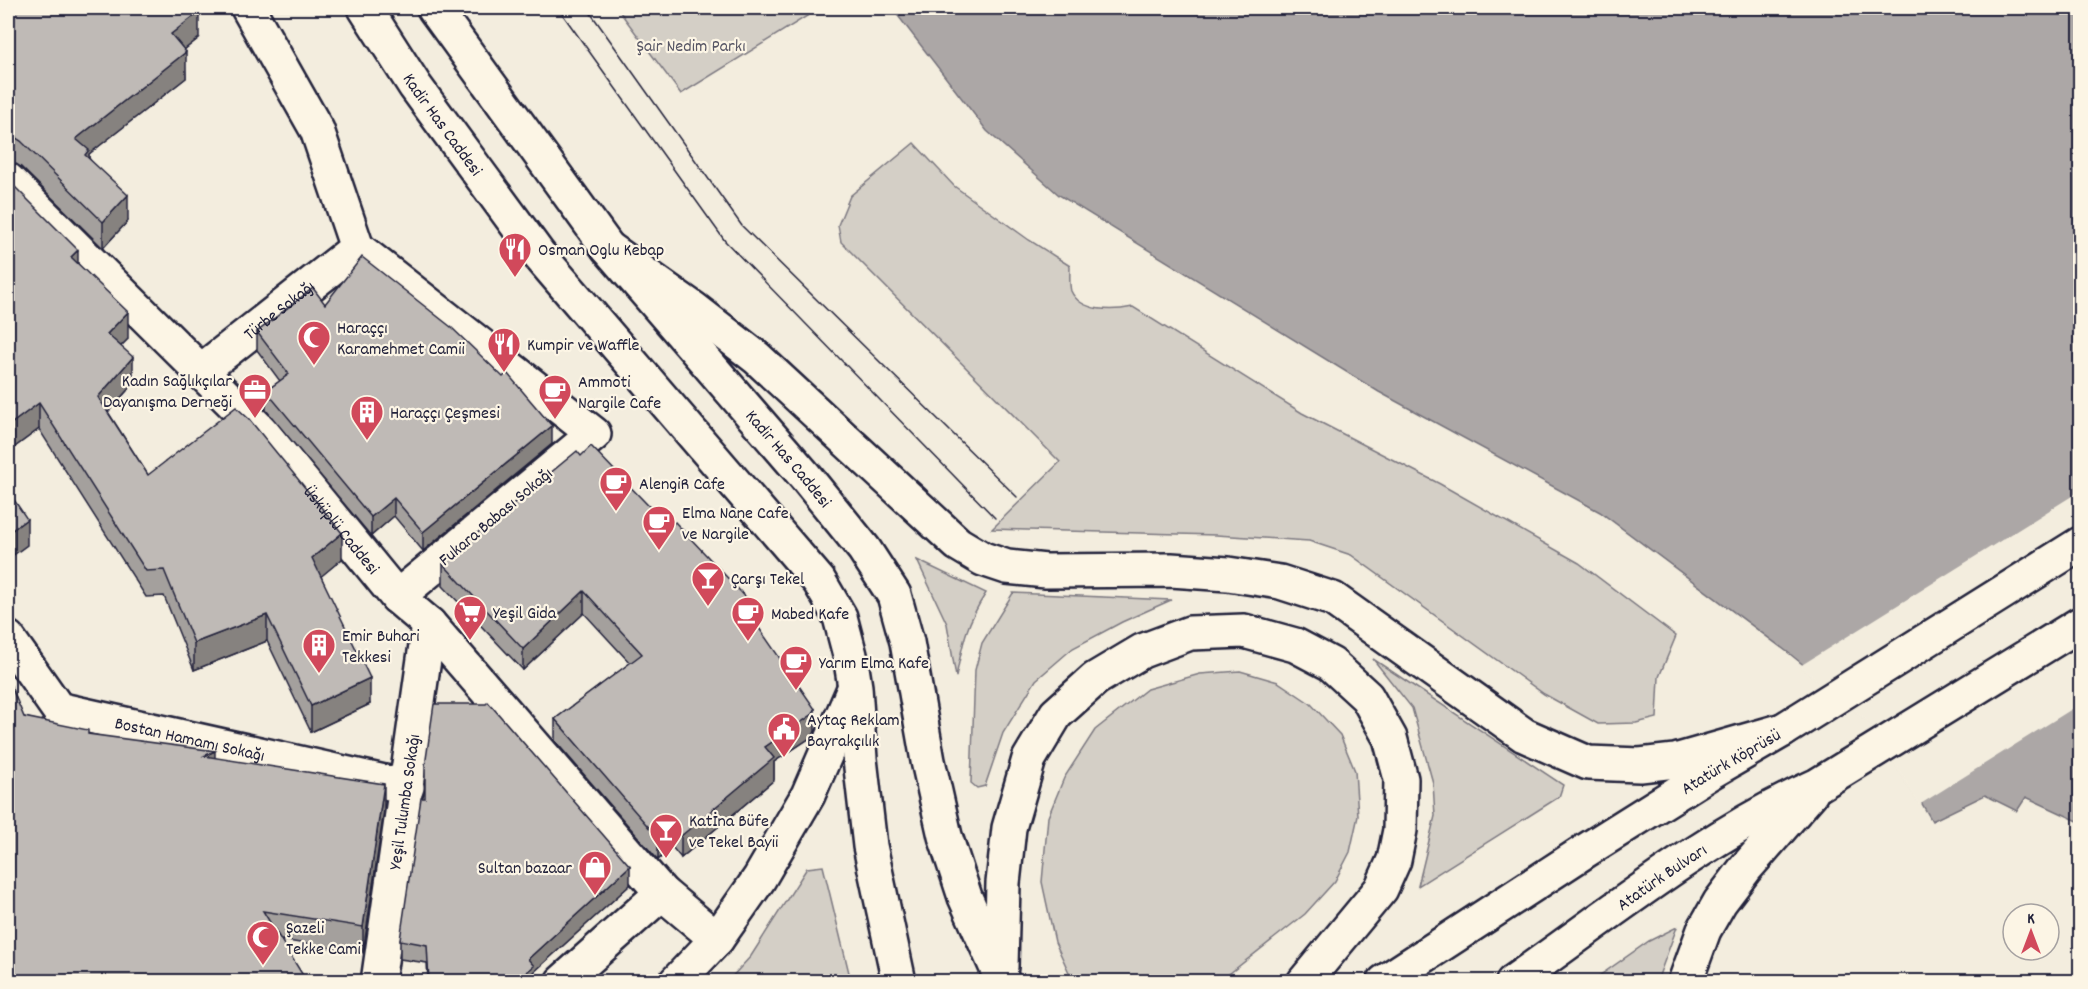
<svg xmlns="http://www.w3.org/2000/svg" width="2088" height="989" viewBox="0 0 2088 989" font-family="Dekko,sans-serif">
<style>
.green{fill:#d4cfc6;stroke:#7b7880;stroke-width:1.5}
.water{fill:#aca7a6;stroke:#75727b;stroke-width:1.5}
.pier{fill:#f3edde}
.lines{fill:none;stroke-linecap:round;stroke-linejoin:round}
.minor-casing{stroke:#22223b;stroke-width:38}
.major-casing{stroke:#22223b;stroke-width:38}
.minor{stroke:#fcf5e5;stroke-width:33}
.major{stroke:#fcf5e5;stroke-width:33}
.tram{stroke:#22223b;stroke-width:1.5}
.wall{fill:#a4a09d;stroke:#22223b;stroke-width:1.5}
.shaded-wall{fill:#86827f;stroke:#22223b;stroke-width:1.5}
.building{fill:#bfbab6;stroke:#22223b;stroke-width:1.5}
.labels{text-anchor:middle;stroke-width:4.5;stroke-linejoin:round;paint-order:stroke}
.park-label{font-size:18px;fill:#575665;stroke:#fcf5e5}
.street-label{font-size:18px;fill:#22223b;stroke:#fcf5e5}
.poi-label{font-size:18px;fill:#22223b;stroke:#fcf5e5;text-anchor:start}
</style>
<rect width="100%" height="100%" fill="#f3edde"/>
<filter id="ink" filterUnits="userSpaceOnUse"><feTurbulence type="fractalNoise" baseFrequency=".0167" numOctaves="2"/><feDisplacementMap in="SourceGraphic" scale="12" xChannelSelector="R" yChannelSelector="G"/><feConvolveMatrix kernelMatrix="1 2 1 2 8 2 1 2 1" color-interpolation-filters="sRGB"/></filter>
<g filter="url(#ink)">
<g class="green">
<path d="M617 8H820L681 94Z"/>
<path d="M914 143 954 186 1029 240 1070 266C1070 274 1069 284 1071 291 1081 313 1114 311 1133 307L1302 413 1440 484 1579 563 1676 636 1659 677 1657 718 1636 723 1598 724 1544 694 1351 555 1309 541 1216 535 992 529 1060 462 841 242 838 225 850 196Z"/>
<path d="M917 560 986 593C966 624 963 642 956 677L947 624Z"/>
<path d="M1013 593 1171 600 1122 622 1073 648 1036 680 1003 733 985 786 977 788 971 783 975 670 982 643Z"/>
<path d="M1373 659 1563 785 1559 797 1418 886 1435 816 1433 783 1412 708Z"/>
<path d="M1240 671 1278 682 1311 704 1340 735 1355 771 1358 816 1350 852 1335 881 1305 914 1220 981H1073L1055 942 1042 882 1048 817 1064 778 1095 730 1147 689 1200 674Z"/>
<path d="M823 866 851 981H728L751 956 807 868Z"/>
<path d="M1677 927 1657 981H1592L1649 941Z"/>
</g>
<path class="water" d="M892 8H2080V822L2026 797 2017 811 1985 795 1932 821 1876 724 1790 654 1600 512 1379 392 1059 195 987 131Z"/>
<path class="pier" d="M2080 491V704L1919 805 1873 726 1800 666Z"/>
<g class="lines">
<defs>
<g id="minor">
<path d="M248 8 317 130 357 248"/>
<path id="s1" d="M8 180 263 433 397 597 429 624 662 893 717 939"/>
<path d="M357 248 594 434 397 597"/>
<path id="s2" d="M201 371 357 248"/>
<path id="s3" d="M8 638 58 709 407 787"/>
<path id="s4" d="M378 982 429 624"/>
<path d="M562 982 662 893"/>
</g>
<g id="major">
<path id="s5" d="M365 8 415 86 539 255 819 581 840 617 850 655 855 687 860 759 870 846 899 982"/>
<path id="s6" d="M434 8 608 248 805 476 864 549 894 595 907 642 928 761 945 836 965 897 1003 982"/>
<path d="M608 248 694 309 757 358 958 544 983 559 1007 567 1046 571 1171 570 1228 574 1280 582 1333 599 1524 735 1588 763 1640 765 1675 761 1783 730"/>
<path d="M1001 967 1003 883 1009 828 1029 759 1056 714 1095 679 1142 651 1190 633 1244 631 1295 645 1331 664 1367 697 1390 738 1401 779 1400 830 1394 860 1381 889 1304 982"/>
<path d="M676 982 717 939 759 879 808 795 853 691"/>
<path id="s7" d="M1384 982 1585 851 1709 773 1783 730 2080 544"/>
<path id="s8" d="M1513 982C1610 914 1710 833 1818 785L2080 624"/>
<path d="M1685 982 1704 930 1720 902 1745 869 1811 793"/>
</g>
</defs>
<use href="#minor" class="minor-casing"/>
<use href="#major" class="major-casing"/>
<use href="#minor" class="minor"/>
<use href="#major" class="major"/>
<g class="tram">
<path d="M558 8 725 241 995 518"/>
<path d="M587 8 742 226 1017 497"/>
</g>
</g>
<g class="wall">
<path d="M8 8 199 38 184 50 186 78 89 154V158L128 221 103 248 21 167 13 162H8Z"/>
<path d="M78 264 128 339 121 346 133 384 108 412 148 475 342 559 321 576 370 704 311 732 267 641 194 670 164 596 146 597 39 429 8 452Z"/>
<path d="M325 304 552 444 423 551 394 516 371 536 266 410V391L280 381 257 350V332Z"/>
<path d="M581 456 756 624 815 731 813 736 774 762V780L681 858 672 847 658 860 555 741V719L630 663 584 613 523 670 443 586V564Z"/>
<path d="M24 717 88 734 215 758 384 810 363 953 281 940 304 981Z"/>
<path d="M630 885 534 972V981H428L427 963 400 959V940Z"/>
</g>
<g class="shaded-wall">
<path d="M199 12V38L171 60V34Z"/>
<path d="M186 52V78L89 154V176L76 139Z"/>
<path d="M128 195V221L103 248V222Z"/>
<path d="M78 250V276L71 257Z"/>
<path d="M128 312V339L107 360V334Z"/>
<path d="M133 357V384L98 423V397Z"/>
<path d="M39 403V429L8 452V426Z"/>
<path d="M552 426V444L423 551V532Z"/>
<path d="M394 498V516L371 536V517Z"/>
<path d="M27 519V545L8 559V533Z"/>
<path d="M342 533V559L312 584V558Z"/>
<path d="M584 591V613L523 670V649Z"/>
<path d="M756 608V629L750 615Z"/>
<path d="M267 615V641L194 670V643Z"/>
<path d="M370 678V704L311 732V706Z"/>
<path d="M815 709V731L813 736 774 762V780L681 858V836L765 747Z"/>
<path d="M215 751V777L204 756Z"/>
<path d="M384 784V810L363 953V927Z"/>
<path d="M672 825V847L658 860V838Z"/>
<path d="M630 866V885L534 972V981H516L528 959Z"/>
<path d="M304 977V981H297Z"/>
</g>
<g class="building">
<path d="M8 8H195L199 12 171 34 186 52 76 139 89 150 85 155 128 195 103 222 21 141 13 136H8Z"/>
<path d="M8 180 78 250 71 257 128 312 107 334 133 357 98 397 148 475 236 407 249 419 342 533 312 558 370 678 311 706 267 615 194 643 164 570 146 571 39 403 8 426Z"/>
<path d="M362 257 451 327 503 377 507 373 552 426 423 532 394 498 371 517 266 391 289 374 257 332 313 288 325 304Z"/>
<path d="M591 446 669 527 675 522 756 608 750 615 815 709 813 714 765 747 774 758 681 836 672 825 658 838 555 719 642 654 584 591 523 649 443 564 447 558 577 451 581 456Z"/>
<path d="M8 491 27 519 8 533Z"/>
<path d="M8 679 24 717 88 730V734L215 751 204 756 384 784 363 927 263 911 304 977 297 981H8Z"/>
<path d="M488 702 630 866 528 959 534 966 516 981H429L427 945 400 940 421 798H425V766L434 704H486Z"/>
</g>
</g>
<defs>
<symbol id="restaurant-pin" viewBox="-11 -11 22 30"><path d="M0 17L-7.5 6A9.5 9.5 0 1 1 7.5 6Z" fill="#d1495b" stroke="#fcf5e5"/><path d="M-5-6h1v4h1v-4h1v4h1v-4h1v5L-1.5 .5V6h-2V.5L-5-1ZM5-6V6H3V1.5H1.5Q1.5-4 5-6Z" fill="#fff"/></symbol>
<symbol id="mosque-pin" viewBox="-11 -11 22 30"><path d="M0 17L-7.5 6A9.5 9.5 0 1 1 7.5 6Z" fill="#d1495b" stroke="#fcf5e5"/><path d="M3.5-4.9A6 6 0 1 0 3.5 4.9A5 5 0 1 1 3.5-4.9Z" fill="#fff"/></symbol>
<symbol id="office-pin" viewBox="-11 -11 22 30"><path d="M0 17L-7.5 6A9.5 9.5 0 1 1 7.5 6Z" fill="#d1495b" stroke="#fcf5e5"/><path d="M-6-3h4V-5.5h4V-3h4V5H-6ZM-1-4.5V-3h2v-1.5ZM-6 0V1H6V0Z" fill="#fff"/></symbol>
<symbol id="cafe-pin" viewBox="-11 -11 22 30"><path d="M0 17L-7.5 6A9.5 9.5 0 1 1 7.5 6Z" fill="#d1495b" stroke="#fcf5e5"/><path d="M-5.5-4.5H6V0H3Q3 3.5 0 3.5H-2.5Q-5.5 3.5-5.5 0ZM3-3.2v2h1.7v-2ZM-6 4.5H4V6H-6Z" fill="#fff"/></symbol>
<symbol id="building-pin" viewBox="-11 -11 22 30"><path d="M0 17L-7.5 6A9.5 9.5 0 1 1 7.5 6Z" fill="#d1495b" stroke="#fcf5e5"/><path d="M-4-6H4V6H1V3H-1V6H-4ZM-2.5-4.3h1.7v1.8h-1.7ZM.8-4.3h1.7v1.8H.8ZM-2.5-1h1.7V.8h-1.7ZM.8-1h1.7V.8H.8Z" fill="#fff"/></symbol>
<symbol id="bar-pin" viewBox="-11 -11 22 30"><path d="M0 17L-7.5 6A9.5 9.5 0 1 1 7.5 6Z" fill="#d1495b" stroke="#fcf5e5"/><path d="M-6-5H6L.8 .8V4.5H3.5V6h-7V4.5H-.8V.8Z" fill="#fff"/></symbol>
<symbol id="supermarket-pin" viewBox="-11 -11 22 30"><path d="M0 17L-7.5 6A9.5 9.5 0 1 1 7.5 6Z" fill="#d1495b" stroke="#fcf5e5"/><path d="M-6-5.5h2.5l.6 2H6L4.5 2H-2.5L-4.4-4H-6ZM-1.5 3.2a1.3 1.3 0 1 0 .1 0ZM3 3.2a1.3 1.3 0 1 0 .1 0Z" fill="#fff"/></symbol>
<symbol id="civic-pin" viewBox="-11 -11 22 30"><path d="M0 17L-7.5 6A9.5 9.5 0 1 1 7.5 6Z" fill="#d1495b" stroke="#fcf5e5"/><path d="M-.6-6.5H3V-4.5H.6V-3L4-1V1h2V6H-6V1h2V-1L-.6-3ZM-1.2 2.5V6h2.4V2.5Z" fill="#fff"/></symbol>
<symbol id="shop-pin" viewBox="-11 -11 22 30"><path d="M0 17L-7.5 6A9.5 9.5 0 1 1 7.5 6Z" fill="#d1495b" stroke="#fcf5e5"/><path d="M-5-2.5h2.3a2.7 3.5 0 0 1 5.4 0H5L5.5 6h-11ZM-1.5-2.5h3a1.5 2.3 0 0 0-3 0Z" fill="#fff"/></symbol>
</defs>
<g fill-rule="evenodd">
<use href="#restaurant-pin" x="496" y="230" width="38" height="52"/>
<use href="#mosque-pin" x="295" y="318" width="38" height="52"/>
<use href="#restaurant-pin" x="485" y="325" width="38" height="52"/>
<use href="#office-pin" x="236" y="371" width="38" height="52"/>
<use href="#cafe-pin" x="536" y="372" width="38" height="52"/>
<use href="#building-pin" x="348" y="393" width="38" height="52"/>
<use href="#cafe-pin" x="597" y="464" width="38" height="52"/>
<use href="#cafe-pin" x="640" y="503" width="38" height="52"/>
<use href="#bar-pin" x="689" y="559" width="38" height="52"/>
<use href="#supermarket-pin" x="451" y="593" width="38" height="52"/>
<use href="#cafe-pin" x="729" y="594" width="38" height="52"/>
<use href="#building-pin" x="300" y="626" width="38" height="52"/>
<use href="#cafe-pin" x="777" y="643" width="38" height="52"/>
<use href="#civic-pin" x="765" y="710" width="38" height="52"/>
<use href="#bar-pin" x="647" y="811" width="38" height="52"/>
<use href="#shop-pin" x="576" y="848" width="38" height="52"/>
<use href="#mosque-pin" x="244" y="918" width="38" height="52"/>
</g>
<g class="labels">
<g class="park-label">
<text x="691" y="51">Şair Nedim Parkı</text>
</g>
<g class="street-label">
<text dy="6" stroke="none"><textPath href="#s5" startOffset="140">Kadir Has Caddesi</textPath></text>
<text dy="6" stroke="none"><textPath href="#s2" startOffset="99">Türbe Sokağı</textPath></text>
<text dy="6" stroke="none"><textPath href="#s6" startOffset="574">Kadir Has Caddesi</textPath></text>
<text transform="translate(495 516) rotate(-40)" y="6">Fukara Babası Sokağı</text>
<text dy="6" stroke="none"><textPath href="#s1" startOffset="484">Üsküplü Caddesi</textPath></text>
<text dy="6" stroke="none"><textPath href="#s3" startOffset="222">Bostan Hamamı Sokağı</textPath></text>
<text dy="6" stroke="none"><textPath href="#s7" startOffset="411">Atatürk Köprüsü</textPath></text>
<text dy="6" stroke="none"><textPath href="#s4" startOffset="182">Yeşil Tulumba Sokağı</textPath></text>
<text dy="6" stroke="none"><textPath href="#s8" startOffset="182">Atatürk Bulvarı</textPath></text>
</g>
<g class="poi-label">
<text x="538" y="255">Osman Oglu Kebap</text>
<text x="337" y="333">Haraççı<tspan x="337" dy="21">Karamehmet Camii</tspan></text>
<text x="527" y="350">Kumpir ve Waffle</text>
<text x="232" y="386" text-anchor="end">Kadın Sağlıkçılar<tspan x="232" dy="21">Dayanışma Derneği</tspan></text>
<text x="578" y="387">Ammoti<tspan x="578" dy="21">Nargile Cafe</tspan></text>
<text x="390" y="418">Haraççı Çeşmesi</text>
<text x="639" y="489">AlengiR Cafe</text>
<text x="682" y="518">Elma Nane Cafe<tspan x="682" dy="21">ve Nargile</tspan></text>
<text x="731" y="584">Çarşı Tekel</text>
<text x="493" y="618">Yeşil Gida</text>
<text x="771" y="619">Mabed Kafe</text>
<text x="342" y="641">Emir Buhari<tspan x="342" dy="21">Tekkesi</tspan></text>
<text x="819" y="668">Yarım Elma Kafe</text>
<text x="807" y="725">Aytaç Reklam<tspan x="807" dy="21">Bayrakçılık</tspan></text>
<text x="689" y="826">Katİna Büfe<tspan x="689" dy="21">ve Tekel Bayii</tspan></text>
<text x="572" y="873" text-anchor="end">Sultan bazaar</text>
<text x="286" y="933">Şazeli<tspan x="286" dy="21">Tekke Cami</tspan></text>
</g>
</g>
<rect width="2088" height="989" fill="none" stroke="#fcf5e5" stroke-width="30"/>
<rect x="15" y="15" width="2058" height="959" fill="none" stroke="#22223b" stroke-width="2" filter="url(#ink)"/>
<g transform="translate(2031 932)"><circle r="28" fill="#fcf5e5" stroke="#a5a1a1" stroke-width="1.5"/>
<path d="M0-4.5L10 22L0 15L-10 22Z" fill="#d1495b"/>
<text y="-9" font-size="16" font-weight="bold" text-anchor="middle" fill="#22223b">K</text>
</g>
</svg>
